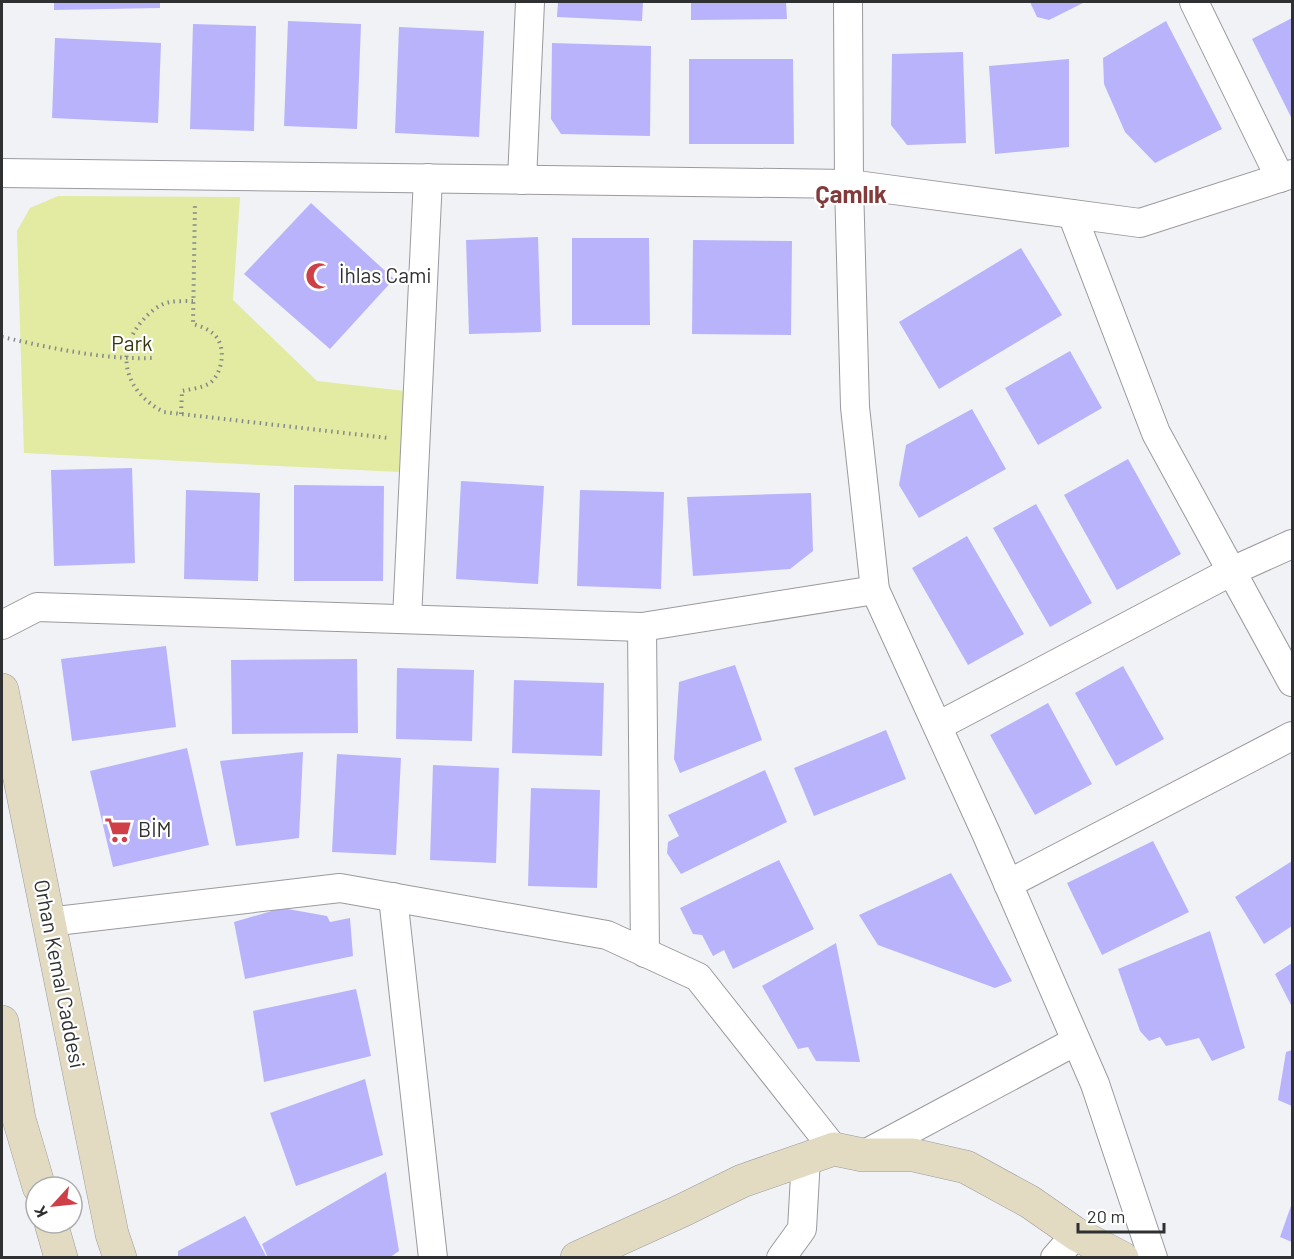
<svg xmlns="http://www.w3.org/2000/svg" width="1294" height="1259" viewBox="0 0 1294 1259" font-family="Barlow,sans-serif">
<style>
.green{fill:#e3eaa1}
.building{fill:#b9b3fc}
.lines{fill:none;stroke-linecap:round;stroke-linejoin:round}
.street-casing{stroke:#999a9e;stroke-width:30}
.secondary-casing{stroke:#999a9e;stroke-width:34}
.path{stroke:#86888a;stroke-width:4;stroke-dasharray:1.5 4.5;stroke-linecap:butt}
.street{stroke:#fff;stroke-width:28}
.secondary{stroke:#e3dbc1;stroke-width:33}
.labels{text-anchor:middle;stroke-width:4.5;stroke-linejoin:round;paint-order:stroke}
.poi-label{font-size:21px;fill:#2f3031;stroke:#fff;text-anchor:start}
.park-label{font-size:21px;fill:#35370a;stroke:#fff}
.street-label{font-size:21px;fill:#2f3031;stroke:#fff}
.quarter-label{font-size:24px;font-weight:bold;fill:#833a3b;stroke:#fff}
</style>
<rect width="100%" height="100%" fill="#f0f2f6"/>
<path class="green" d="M58 196 240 197 233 300 317 381 405 391 399 472 24 453 17 231 30 208Z"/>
<g class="building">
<path d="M54 2H160V8L54 10Z"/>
<path d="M558 2H643L642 21 557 17Z"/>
<path d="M691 2H786L787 19 691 20Z"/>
<path d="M1030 2H1085L1049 20 1037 17Z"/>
<path d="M1292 18V119L1252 39Z"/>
<path d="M288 21 361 24 357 129 284 126Z"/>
<path d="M1166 21 1222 129 1155 163 1125 132 1104 84 1103 58Z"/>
<path d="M193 24 256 26 254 131 190 129Z"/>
<path d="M399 27 484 31 479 137 395 133Z"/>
<path d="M55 38 161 43 158 123 52 118Z"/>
<path d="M552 43 651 46 650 136 561 134 551 119Z"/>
<path d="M963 52 966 143 907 145 891 125 892 54Z"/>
<path d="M689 59H793L794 144H689Z"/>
<path d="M1069 59V147L995 154 989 66Z"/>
<path d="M311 203 394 279 330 349 244 274Z"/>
<path d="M538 237 541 332 469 334 466 240Z"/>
<path d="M572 238H649L650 325H572Z"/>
<path d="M693 240 792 241 791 335 692 334Z"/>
<path d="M1021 248 1062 315 939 389 899 322Z"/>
<path d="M1070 351 1102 408 1038 445 1005 388Z"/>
<path d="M972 409 1006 469 919 518 899 485 906 445Z"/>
<path d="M1128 459 1181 554 1117 590 1064 495Z"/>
<path d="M132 468 135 563 54 566 51 470Z"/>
<path d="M461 481 544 486 538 584 456 579Z"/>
<path d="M294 485 384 486 383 581H294Z"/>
<path d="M186 490 260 493 258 581 184 579Z"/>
<path d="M580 490 664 492 661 589 577 586Z"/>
<path d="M811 493 813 551 790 569 693 576 687 497Z"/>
<path d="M1036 504 1092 603 1050 627 993 528Z"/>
<path d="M967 536 1024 634 968 665 912 568Z"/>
<path d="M166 646 176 727 72 741 61 659Z"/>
<path d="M357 659 358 733 232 734 231 660Z"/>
<path d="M735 665 762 740 680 773 674 759 679 682Z"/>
<path d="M1123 666 1164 739 1116 766 1075 693Z"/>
<path d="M397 668 474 670 472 741 396 739Z"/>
<path d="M514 680 604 683 602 756 512 753Z"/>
<path d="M1048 703 1092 784 1035 815 990 735Z"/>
<path d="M886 730 906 779 814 816 794 768Z"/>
<path d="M187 748 209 845 113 867 90 771Z"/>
<path d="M303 752 299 838 236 846 220 761Z"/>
<path d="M337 754 401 758 396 855 332 852Z"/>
<path d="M433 765 499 768 496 863 430 860Z"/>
<path d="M765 770 787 822 681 874 667 853 668 842 679 836 668 815Z"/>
<path d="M531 788 600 790 597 888 528 886Z"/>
<path d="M1153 841 1189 912 1102 955 1067 883Z"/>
<path d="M779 860 814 929 733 969 724 950 713 956 702 935 693 934 680 908Z"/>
<path d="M1292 861V926L1264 944 1235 897Z"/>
<path d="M951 873 1012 981 995 988 878 945 859 915Z"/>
<path d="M282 908 327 916 330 922 350 918 353 956 245 979 234 922Z"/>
<path d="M1210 931 1245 1048 1212 1061 1199 1038 1166 1046 1160 1037 1149 1041 1140 1031 1118 969Z"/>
<path d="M836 943 860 1062 816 1061 808 1047 798 1049 762 986Z"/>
<path d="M1292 963V1007L1275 974Z"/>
<path d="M356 989 371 1056 264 1082 253 1011Z"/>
<path d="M1292 1050V1106L1278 1100 1286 1052Z"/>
<path d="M365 1079 383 1155 296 1186 270 1113Z"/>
<path d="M386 1172 399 1251 389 1258H268L262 1244Z"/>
<path d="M1292 1203V1242L1280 1237Z"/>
<path d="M245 1216 267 1258H178V1251Z"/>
</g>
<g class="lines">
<defs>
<g id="street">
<path d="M848 2 849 184 855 407 875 590 986 833 1095 1084 1153 1258"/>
<path d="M1194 2 1280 178"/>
<path d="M2 173 849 184 1140 223 1292 174"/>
<path d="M522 180 530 2"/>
<path d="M1072 214 1156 433 1292 682"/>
<path d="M407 619 428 178"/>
<path d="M2 625 37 607 642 627 875 590"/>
<path d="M642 627 645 953"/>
<path d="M938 726 1232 571 1292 544"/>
<path d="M1008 884 1292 736"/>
<path d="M393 897 433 1258"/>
<path d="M48 922 340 888 607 935 698 977 834 1149"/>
<path d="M863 1155 1076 1041"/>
<path d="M781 1258 802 1229 806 1158"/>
<path d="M1055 1258 1076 1234"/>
</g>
<g id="secondary">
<path d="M2 690 112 1234 120 1258"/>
<path d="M2 1022 19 1119 39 1187"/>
<path d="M51 1223 61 1258"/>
<path d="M577 1258 681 1211 742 1181 834 1149 863 1155H913L966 1167 1030 1202 1076 1234 1122 1258"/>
</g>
</defs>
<use href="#street" class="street-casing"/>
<use href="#secondary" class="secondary-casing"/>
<g class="path">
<path d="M193 301C186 301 177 301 170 302 159 304 150 312 143 320 113 353 126 393 164 412L388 438"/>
<path d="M2 337C52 348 102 360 154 358"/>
<path d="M181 414 182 391C191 389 202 388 210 383 224 372 227 342 211 332 206 328 199 326 193 324L195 202"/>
</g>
<use href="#street" class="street"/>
<use href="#secondary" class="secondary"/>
</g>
<defs>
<symbol id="mosque-bare" viewBox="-9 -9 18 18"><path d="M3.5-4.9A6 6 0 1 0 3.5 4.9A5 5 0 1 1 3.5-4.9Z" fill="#cf3f48" stroke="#fff" stroke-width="2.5" paint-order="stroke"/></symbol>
<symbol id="supermarket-bare" viewBox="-9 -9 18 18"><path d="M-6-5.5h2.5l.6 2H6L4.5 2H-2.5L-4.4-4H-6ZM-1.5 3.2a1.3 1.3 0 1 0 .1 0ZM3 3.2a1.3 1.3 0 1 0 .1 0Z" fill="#cf3f48" stroke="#fff" stroke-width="2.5" paint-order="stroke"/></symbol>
</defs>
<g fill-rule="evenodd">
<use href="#mosque-bare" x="300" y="257" width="38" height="38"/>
<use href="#supermarket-bare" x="99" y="811" width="38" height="38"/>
</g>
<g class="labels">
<g class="poi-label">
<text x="339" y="283">İhlas Cami</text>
<text x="138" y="837">BİM</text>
</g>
<g class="park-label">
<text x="132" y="351">Park</text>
</g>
<g class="street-label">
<text transform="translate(59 974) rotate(79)" y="7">Orhan Kemal Caddesi</text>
</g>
<g class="quarter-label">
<text x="851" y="203">Çamlık</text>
</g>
</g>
<rect width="1294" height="1259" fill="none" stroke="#2f3031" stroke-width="6"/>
<g transform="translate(54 1205) rotate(243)"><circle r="28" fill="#ffffff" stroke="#acacad" stroke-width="1.5"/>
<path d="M0-4.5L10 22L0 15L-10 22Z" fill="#cf3f48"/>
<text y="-9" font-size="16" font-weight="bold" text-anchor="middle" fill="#2f3031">K</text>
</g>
<path d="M1078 1223v9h86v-9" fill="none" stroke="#2f3031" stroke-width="3"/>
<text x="1087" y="1223" font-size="18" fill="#2f3031" stroke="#ffffff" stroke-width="4.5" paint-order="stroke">20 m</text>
</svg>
